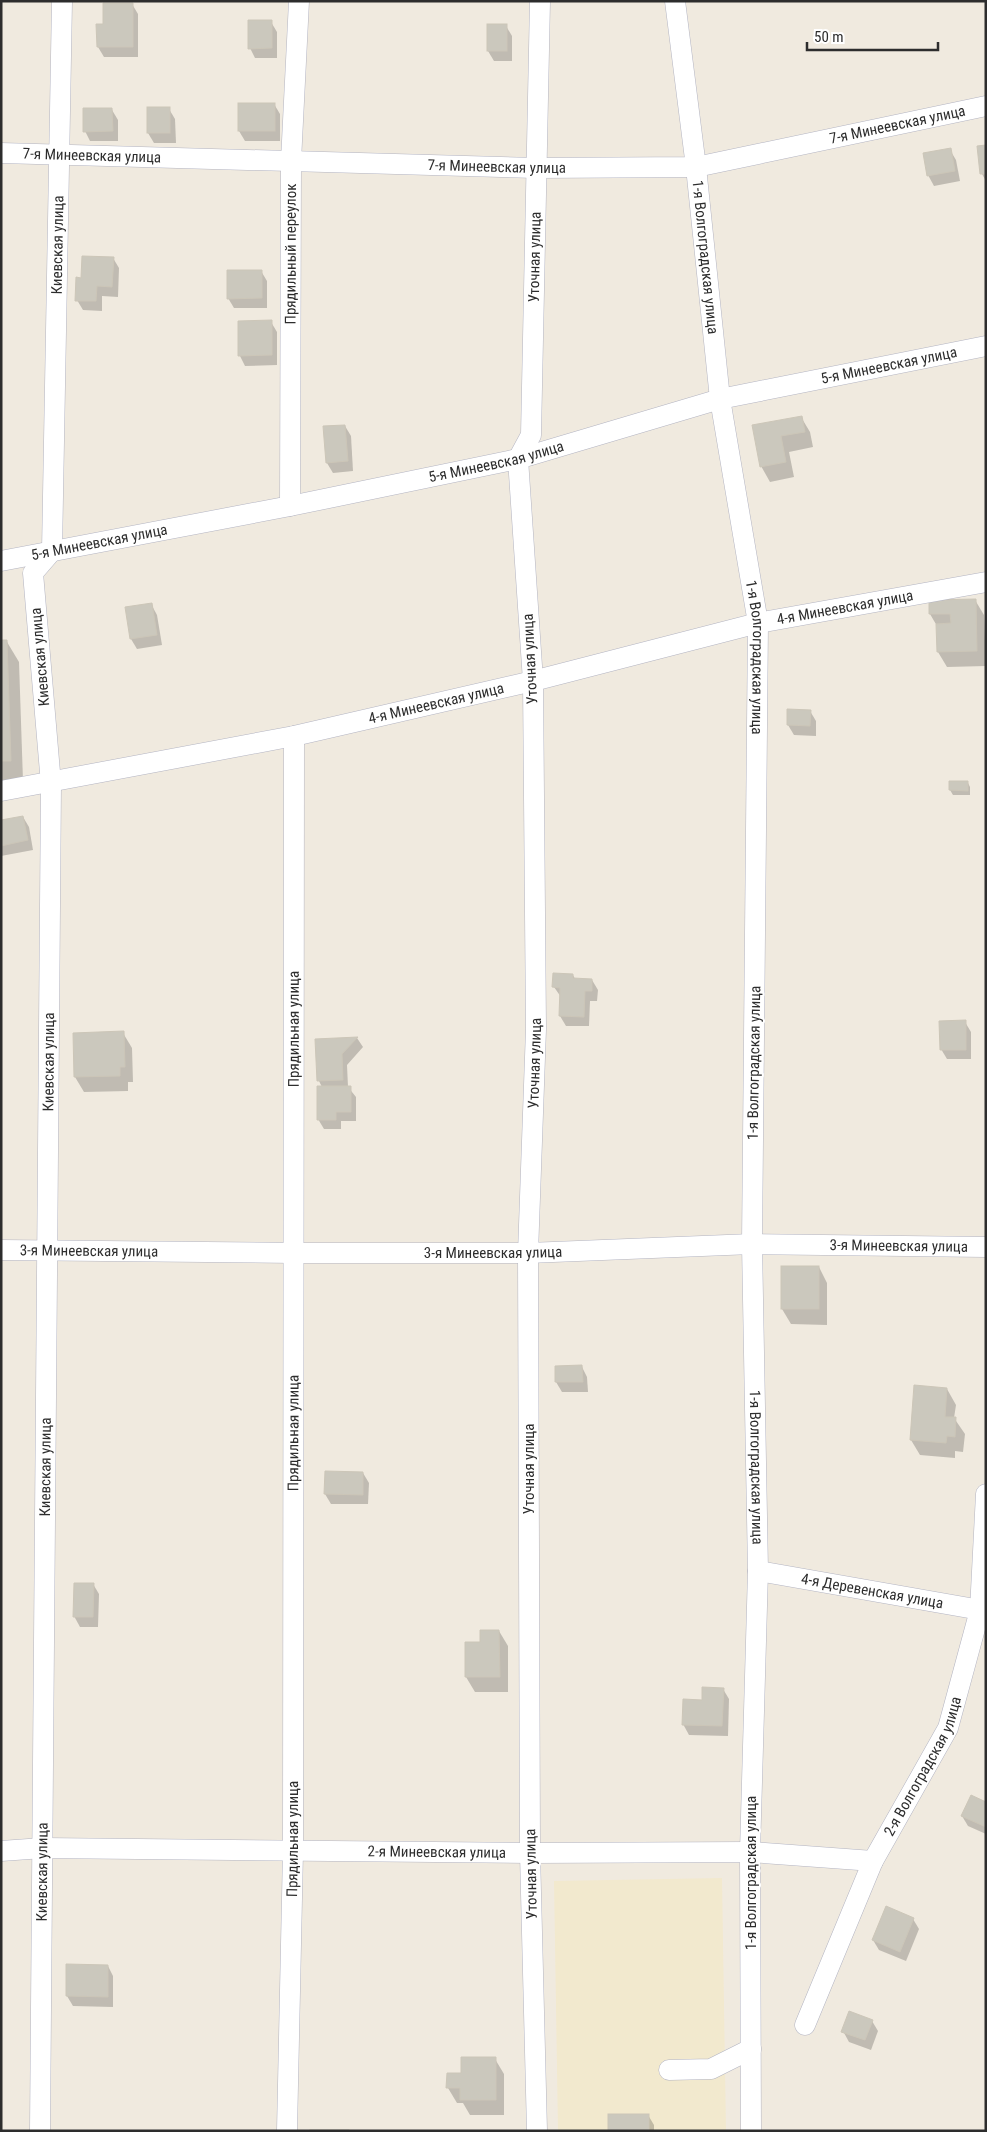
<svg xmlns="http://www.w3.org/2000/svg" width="987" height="2132" viewBox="0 0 987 2132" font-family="'Roboto Condensed',sans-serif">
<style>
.education{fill:#f2e9ce}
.shadow{fill:#0003}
.building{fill:#cbc8bd;stroke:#ccc6b8}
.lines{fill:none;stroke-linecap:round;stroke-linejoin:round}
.minor-casing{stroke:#b3b4c2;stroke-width:21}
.minor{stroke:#fff;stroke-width:20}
.labels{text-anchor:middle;stroke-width:4;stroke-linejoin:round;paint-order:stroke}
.street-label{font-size:15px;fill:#2d2d2d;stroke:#fff}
</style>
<rect width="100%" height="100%" fill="#f0eadf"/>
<path class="education" d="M722 1878 726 2131H558L554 1881Z"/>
<g class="shadow">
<path d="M132 4 138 14V57H104L98 47Z"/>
<path d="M271 22 277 32V58H255L250 48Z"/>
<path d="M506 26 512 36V61H494L488 51Z"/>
<path d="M274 104 280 114V141H245L239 131Z"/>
<path d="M169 109 175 119 176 143H154L148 133Z"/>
<path d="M112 110 118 120V141H90L85 131Z"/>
<path d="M986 146V181L982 174Z"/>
<path d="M950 150 956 160 960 181 934 186 928 175Z"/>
<path d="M113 258 119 268 118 297 102 296V311L83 310 77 300 82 279Z"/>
<path d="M261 271 267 281V308H234L228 298Z"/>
<path d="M271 322 277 332V365L245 366 240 356Z"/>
<path d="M801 417 810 432 813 447 789 452 794 477 770 482 761 466 754 426Z"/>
<path d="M345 426 351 436 353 471 333 473 327 463Z"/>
<path d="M975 600 984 615 986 666 947 667 938 652 937 626 930 614Z"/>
<path d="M151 604 157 615 162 645 137 649 131 639Z"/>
<path d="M1 642H7L19 662 23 781H1Z"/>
<path d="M788 710 810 711 816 721V736L794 735 788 725Z"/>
<path d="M968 783 970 787V795H953L950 790Z"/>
<path d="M23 817 29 827 33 850 1 856V821Z"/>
<path d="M573 975 575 979 592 980 598 990 597 1001H590L589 1026H566L560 1016 561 997 554 987Z"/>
<path d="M965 1022 971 1032V1059H947L941 1049Z"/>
<path d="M123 1033 132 1048 133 1082H128V1091L84 1092 75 1077Z"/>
<path d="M357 1038 363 1047 347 1065 348 1087 356 1097V1121H341V1129H324L318 1119 322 1087 319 1081 317 1040Z"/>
<path d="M819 1267 827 1283V1325L791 1324 782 1309Z"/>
<path d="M582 1367 587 1377 588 1392H562L556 1382Z"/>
<path d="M947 1389 956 1405 954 1418 965 1434 963 1452 955 1451V1458L920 1455 911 1440Z"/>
<path d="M363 1473 369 1483 368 1504H331L325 1494Z"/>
<path d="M93 1584 99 1594 98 1627H80L74 1616Z"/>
<path d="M499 1631 508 1646V1692H475L466 1677V1643H481Z"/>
<path d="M723 1689 729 1699 728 1736 689 1735 683 1724Z"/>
<path d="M986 1803V1834L968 1826 962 1816Z"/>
<path d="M913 1919 919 1929 906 1961 879 1950 873 1940Z"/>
<path d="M108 1966 113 1976V2007L73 2006 67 1996Z"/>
<path d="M872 2021 878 2031 871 2050 849 2042 843 2031Z"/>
<path d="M495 2059 504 2074V2115H470L463 2103H457L448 2088V2074H462Z"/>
<path d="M648 2115 654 2125V2131H609Z"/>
</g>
<g class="building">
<path d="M103 3H133V47H97L96 24H103Z"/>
<path d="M248 20H272V48L248 49Z"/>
<rect x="487" y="24" width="20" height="27"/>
<rect x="238" y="103" width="37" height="28"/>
<rect x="147" y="107" width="23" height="26"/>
<path d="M83 108H112L113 131 83 132Z"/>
<path d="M986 145V174H980L977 146Z"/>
<path d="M951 148 955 171 927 176 923 153Z"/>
<path d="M82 256 114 257 112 287 97 286 96 301H75L76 277 81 278Z"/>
<path d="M227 270H262V298L227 299Z"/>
<path d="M272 320V355L238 356V321Z"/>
<path d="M802 416 805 432 781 436 786 462 760 467 752 425Z"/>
<path d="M345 425 348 461 326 463 323 426Z"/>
<path d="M976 599 977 651 937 652 936 624 951 623 950 614H929V600Z"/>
<path d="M152 603 157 635 130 639 125 607Z"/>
<path d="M1 640H7L11 761H1Z"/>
<path d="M787 709 811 710 810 726 787 725Z"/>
<path d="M949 781H968V791L949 790Z"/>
<path d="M23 816 28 840 1 846V820Z"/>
<path d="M553 973 573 974V978L592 979V991H585L584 1017 559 1016 560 988 552 987Z"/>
<path d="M966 1020V1050H940L939 1021Z"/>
<path d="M124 1031 125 1067H120V1076L74 1077 73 1033Z"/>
<path d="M358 1037 342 1054 343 1080 317 1081 315 1039Z"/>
<path d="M317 1086H351V1112H336V1120H317Z"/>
<rect x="781" y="1266" width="38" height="43"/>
<path d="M582 1365 583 1382H555V1366Z"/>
<path d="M914 1385 947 1388 945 1417H956L955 1437 947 1436 946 1443 910 1440Z"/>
<path d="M325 1471 363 1472V1495L324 1494Z"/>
<path d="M74 1583H94L93 1617H73Z"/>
<path d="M480 1630H499L500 1677H465V1642H480Z"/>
<path d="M702 1687 724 1688 722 1726 682 1725 683 1699 702 1700Z"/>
<path d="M971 1795 986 1802V1827L961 1816Z"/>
<path d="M886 1906 914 1918 900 1952 872 1940Z"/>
<path d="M66 1964 108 1965V1997L66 1996Z"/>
<path d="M849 2011 873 2020 865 2040 841 2032Z"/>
<path d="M461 2057H496V2100H460V2088H446L447 2073H461Z"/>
<rect x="608" y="2114" width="41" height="17"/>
<rect x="310" y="2130" width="39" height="1"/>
</g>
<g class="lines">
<defs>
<g id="minor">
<path id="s1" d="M675 1 696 167 720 399 758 623 752 1244 758 1571 750 1852 751 2131"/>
<path id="s2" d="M1 153 536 168 696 167 986 106"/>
<path id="s3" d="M290 506 291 161 299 1"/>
<path id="s4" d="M1 561 290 506 518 459 720 399 986 346"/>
<path id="s5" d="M1 791 294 736 533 681 758 623 986 582"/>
<path id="s6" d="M1 1250 295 1253H528L752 1244 986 1247"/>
<path id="s7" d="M758 1571 986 1611"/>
<path id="s8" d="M1 1851 43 1848 530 1853 750 1852 873 1861"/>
<path id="s9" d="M805 2025 873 1861 948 1728 980 1610 986 1494"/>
<path d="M669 2070 711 2069 751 2049"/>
<path id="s10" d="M40 2131 51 784 33 573 52 551 62 1"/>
<path id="s11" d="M287 2131 293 1851 294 736"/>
<path id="s12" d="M537 2131 530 1853 528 1253 536 1029 533 681 518 459 531 435 540 1"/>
</g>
</defs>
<use href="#minor" class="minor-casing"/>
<use href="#minor" class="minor"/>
</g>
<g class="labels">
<g class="street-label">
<text dy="5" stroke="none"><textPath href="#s2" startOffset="901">7-я Минеевская улица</textPath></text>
<text dy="5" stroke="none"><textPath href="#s2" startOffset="91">7-я Минеевская улица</textPath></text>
<text dy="5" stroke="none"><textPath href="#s2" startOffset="496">7-я Минеевская улица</textPath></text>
<text dy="5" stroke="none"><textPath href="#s10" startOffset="1894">Киевская улица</textPath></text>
<text dy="5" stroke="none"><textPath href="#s3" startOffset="252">Прядильный переулок</textPath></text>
<text dy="5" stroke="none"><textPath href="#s1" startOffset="258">1-я Волгоградская улица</textPath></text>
<text dy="5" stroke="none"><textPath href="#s12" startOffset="1878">Уточная улица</textPath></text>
<text dy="5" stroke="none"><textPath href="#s4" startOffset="910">5-я Минеевская улица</textPath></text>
<text dy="5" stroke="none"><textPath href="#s4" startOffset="505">5-я Минеевская улица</textPath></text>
<text dy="5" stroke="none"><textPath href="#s4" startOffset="100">5-я Минеевская улица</textPath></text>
<text dy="5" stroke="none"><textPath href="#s5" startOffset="864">4-я Минеевская улица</textPath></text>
<text transform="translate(40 657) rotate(-95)" y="5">Киевская улица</text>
<text transform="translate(530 659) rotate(-93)" y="5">Уточная улица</text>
<text dy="5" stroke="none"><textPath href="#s1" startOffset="662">1-я Волгоградская улица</textPath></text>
<text dy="5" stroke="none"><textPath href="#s5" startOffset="444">4-я Минеевская улица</textPath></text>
<text dy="5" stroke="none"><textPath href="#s11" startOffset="1102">Прядильная улица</textPath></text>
<text dy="5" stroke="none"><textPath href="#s10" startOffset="1069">Киевская улица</textPath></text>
<text transform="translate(754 1063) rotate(-89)" y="5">1-я Волгоградская улица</text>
<text dy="5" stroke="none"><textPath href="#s12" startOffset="1068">Уточная улица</textPath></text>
<text dy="5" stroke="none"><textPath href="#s6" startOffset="898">3-я Минеевская улица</textPath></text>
<text dy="5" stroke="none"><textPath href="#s6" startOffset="88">3-я Минеевская улица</textPath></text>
<text dy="5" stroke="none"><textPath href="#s6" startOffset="492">3-я Минеевская улица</textPath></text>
<text dy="5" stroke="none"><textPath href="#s11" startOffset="698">Прядильная улица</textPath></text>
<text dy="5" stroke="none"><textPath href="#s10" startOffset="664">Киевская улица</textPath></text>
<text dy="5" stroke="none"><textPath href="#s1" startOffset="1472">1-я Волгоградская улица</textPath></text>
<text transform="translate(529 1469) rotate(-90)" y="5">Уточная улица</text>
<text dy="5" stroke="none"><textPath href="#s7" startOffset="116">4-я Деревенская улица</textPath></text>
<text dy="5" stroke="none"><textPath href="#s9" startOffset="285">2-я Волгоградская улица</textPath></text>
<text dy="5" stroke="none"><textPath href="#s11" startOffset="292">Прядильная улица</textPath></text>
<text dy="5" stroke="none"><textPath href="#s8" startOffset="436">2-я Минеевская улица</textPath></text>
<text dy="5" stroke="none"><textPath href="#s10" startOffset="259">Киевская улица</textPath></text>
<text transform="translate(751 1873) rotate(-90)" y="5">1-я Волгоградская улица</text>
<text transform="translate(531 1874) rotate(-91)" y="5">Уточная улица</text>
</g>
</g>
<rect width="987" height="2132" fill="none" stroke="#2d2d2d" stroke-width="5"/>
<path d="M807 42v8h131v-8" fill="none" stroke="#2d2d2d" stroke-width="2.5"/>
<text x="814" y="42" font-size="15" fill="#2d2d2d" stroke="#ffffff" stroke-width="4" paint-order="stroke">50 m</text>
</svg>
